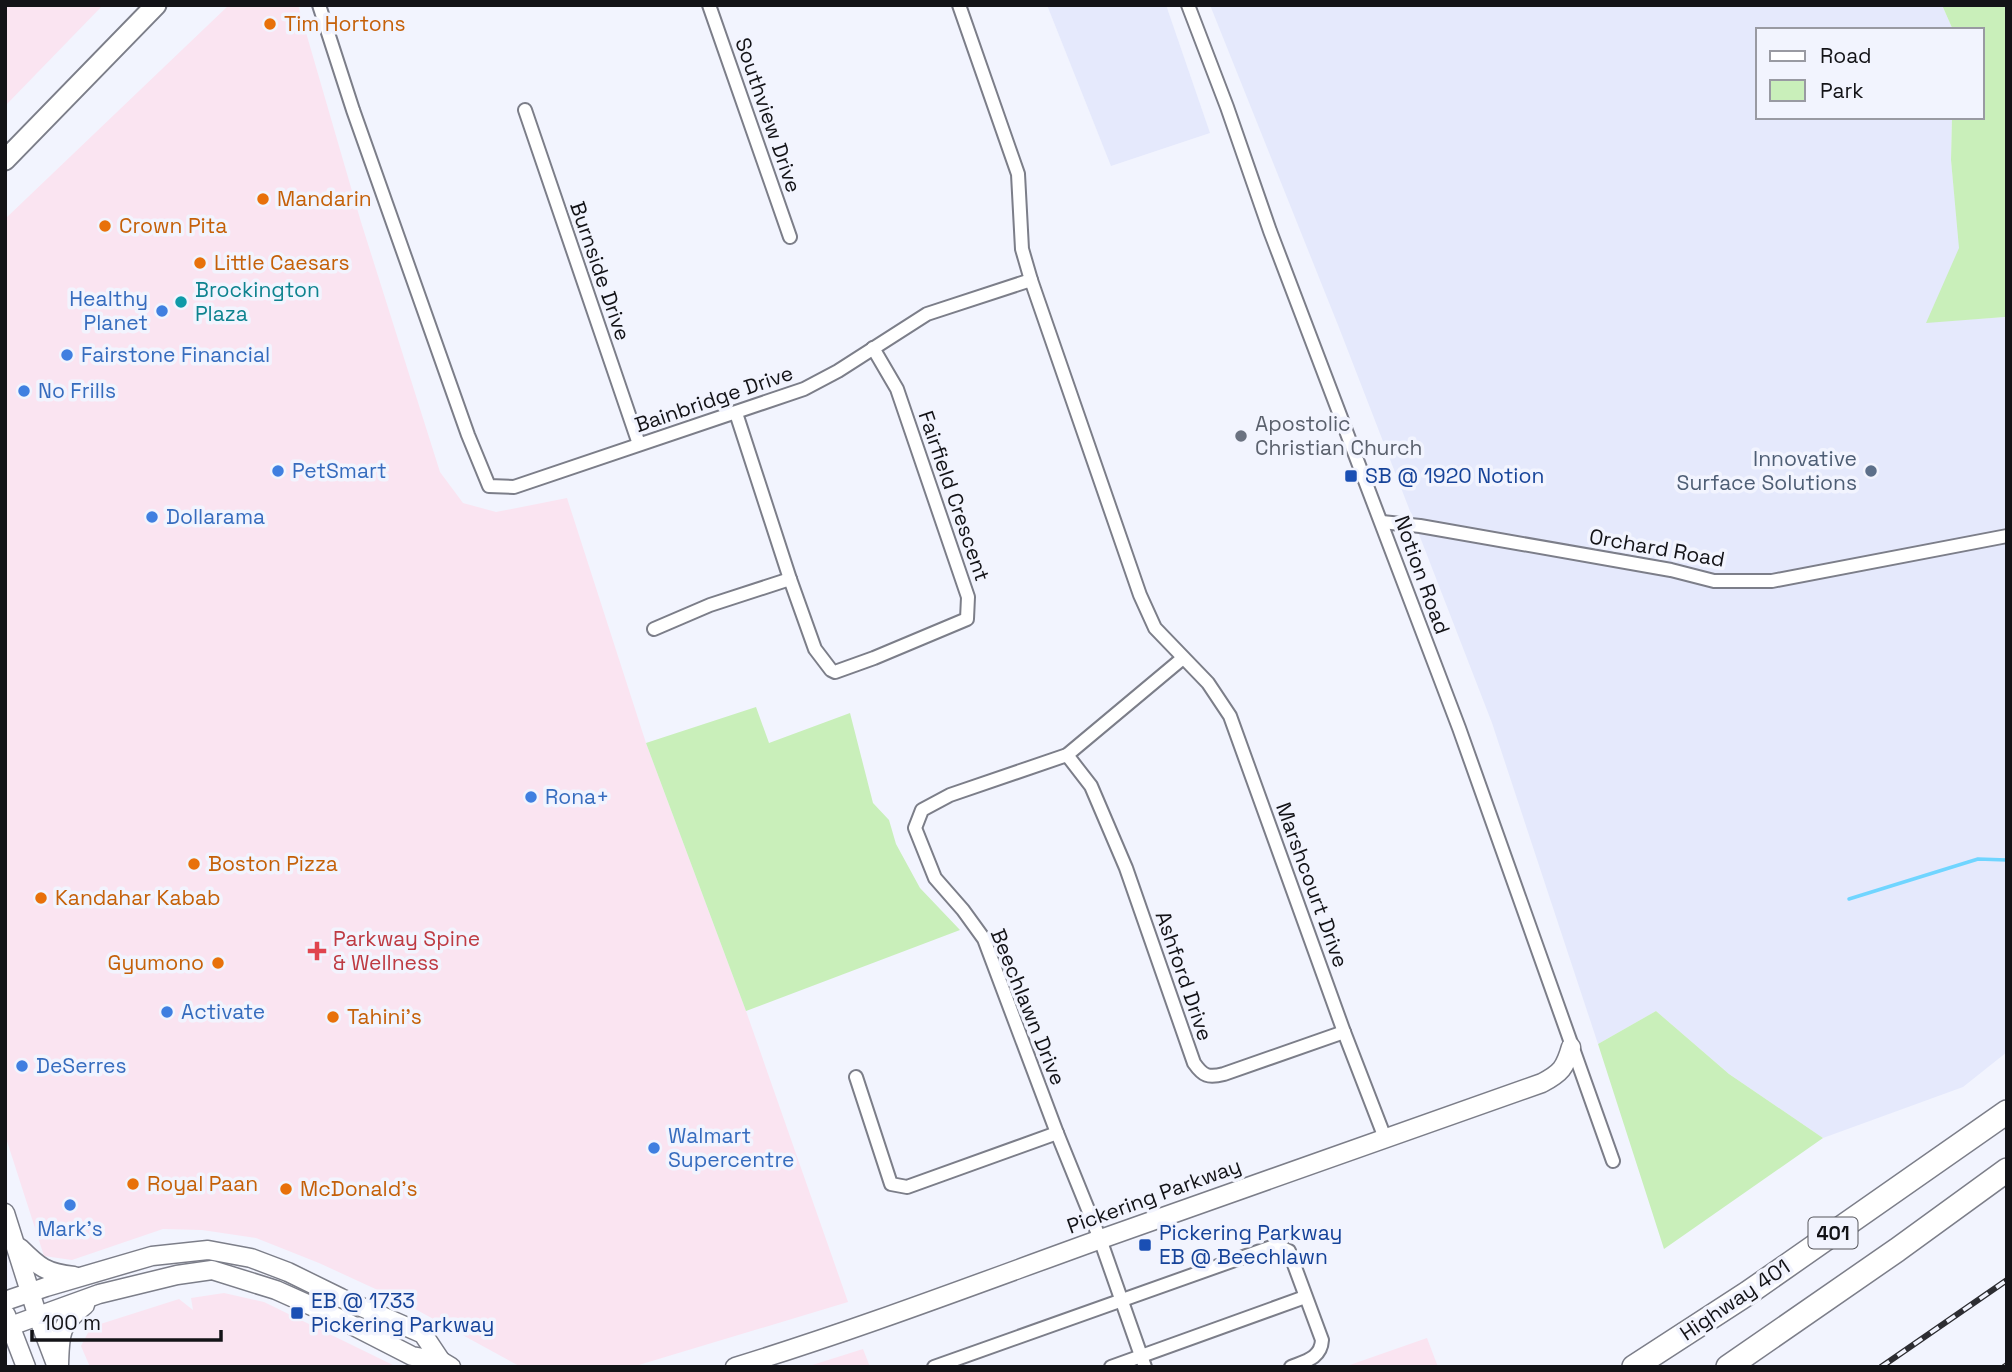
<svg xmlns="http://www.w3.org/2000/svg" width="2012" height="1372" viewBox="0 0 2012 1372" font-family="'Space Grotesk',sans-serif">
<style>
.commercial{fill:#fae4f1}
.built{fill:#e5e9fc}
.green{fill:#c9efba}
.lines{fill:none;stroke-linecap:round;stroke-linejoin:round}
.stream{stroke:#70d5ff;stroke-width:3.5}
.street-casing{stroke:#7c7e89;stroke-width:16}
.secondary-casing{stroke:#7c7e89;stroke-width:21}
.primary-casing{stroke:#7c7e89;stroke-width:23}
.highway-casing{stroke:#7c7e89;stroke-width:26}
.street{stroke:#fff;stroke-width:12}
.secondary{stroke:#fff;stroke-width:18}
.primary{stroke:#fff;stroke-width:19}
.highway{stroke:#fff;stroke-width:23}
.rail-casing{stroke:#2d2d32;stroke-width:6}
.rail{stroke:#f2f4fe;stroke-width:3.5;stroke-dasharray:10;stroke-linecap:butt}
.food-dot{fill:#e8710a;stroke:#f2f4fe;stroke-width:2.5}
.culture-dot{fill:#0f9aa8;stroke:#f2f4fe;stroke-width:2.5}
.shop-dot{fill:#3f7fe0;stroke:#f2f4fe;stroke-width:2.5}
.worship-dot{fill:#6b7280;stroke:#f2f4fe;stroke-width:2.5}
.service-dot{fill:#5c6f8a;stroke:#f2f4fe;stroke-width:2.5}
.transit-dot{fill:#1a4fb4;stroke:#f2f4fe;stroke-width:2.5}
.health-dot{fill:#e0444e;stroke:#f2f4fe;stroke-width:2.5}
.labels{text-anchor:middle;stroke-width:7;stroke-linejoin:round;paint-order:stroke}
.shield{fill:#f2f4fe;stroke:#56565c;stroke-width:2}
.shield-label{font-size:19px;font-weight:bold;fill:#131317}
.food-label{font-size:21px;fill:#c56008;stroke:#f2f4fe;text-anchor:start}
.street-label{font-size:21px;fill:#131317;stroke:#f2f4fe}
.culture-label{font-size:21px;fill:#0d838f;stroke:#f2f4fe;text-anchor:start}
.shop-label{font-size:21px;fill:#366cbe;stroke:#f2f4fe;text-anchor:start}
.worship-label{font-size:21px;fill:#5b616d;stroke:#f2f4fe;text-anchor:start}
.service-label{font-size:21px;fill:#4e5e75;stroke:#f2f4fe;text-anchor:end}
.transit-label{font-size:21px;fill:#164399;stroke:#f2f4fe;text-anchor:start}
.health-label{font-size:21px;fill:#be3a42;stroke:#f2f4fe;text-anchor:start}
</style>
<rect width="100%" height="100%" fill="#f2f4fe"/>
<g class="commercial">
<path d="M5 5H103L5 106Z"/>
<path d="M229 5H298L361 222 440 472 463 503 496 512 567 498 646 743 746 1011 848 1302 632 1367H521L395 1298 319 1263 256 1238 202 1230 163 1229 72 1260 44 1256 5 1135V219Z"/>
<path d="M224 1293 264 1302 397 1367H90L81 1346 91 1327 179 1299 193 1310 191 1298Z"/>
<path d="M1427 1338 1438 1367H1344Z"/>
<path d="M863 1349 870 1367H806Z"/>
</g>
<g class="built">
<path d="M1047 5H1166L1210 133 1111 166Z"/>
<path d="M1210 5H1942L1953 30H1758V117H1952L1951 160 1960 248 1927 322 2007 317V1052L1963 1087 1823 1138 1729 1074 1656 1011 1598 1044 1492 723 1338 325Z"/>
</g>
<g class="green">
<path d="M1942 5H2007V317H2005L1926 323 1959 248 1951 160 1952 117H1982V30H1953Z"/>
<path d="M756 707 769 743 850 713 873 803 889 820 896 844 920 888 960 930 746 1011 646 743Z"/>
<path d="M1656 1011 1729 1074 1823 1138 1664 1249 1598 1044Z"/>
</g>
<g class="lines">
<path class="stream" d="M1849 899 1978 859 2007 860"/>
<defs>
<g id="street">
<path d="M319 5 353 110 468 435 489 486 514 487 804 389 838 371 927 314 1031 280 1140 595 1155 628 1208 683 1230 716 1344 1032 1385 1138"/>
<path d="M709 5 790 237"/>
<path d="M959 5 1018 174 1022 249 1031 280"/>
<path d="M1188 5 1227 107 1270 231 1459 728 1613 1161"/>
<path d="M525 110 639 444"/>
<path d="M736 413 790 579 815 649 831 670 835 672 874 658 967 619 968 597 897 389 873 348"/>
<path d="M1382 522 1420 526 1671 570 1714 581H1772L2007 536"/>
<path d="M654 629 710 605 790 579"/>
<path d="M1067 755 1091 786 1126 868 1194 1063C1203 1076 1208 1078 1224 1074L1344 1032"/>
<path d="M856 1077 891 1184 907 1187 1057 1133"/>
<path d="M934 1367 1277 1245 1289 1251 1322 1340C1321 1358 1306 1361 1291 1367"/>
<path d="M1111 1367 1305 1297"/>
<path d="M1145 1367 1100 1239 1057 1133 984 939 963 910 935 878 915 828 922 810 950 795 1067 755 1183 658"/>
</g>
<g id="secondary">
<path d="M5 1213 38 1317 57 1367"/>
<path d="M20 1248C39 1267 46 1273 74 1276"/>
<path d="M5 1301 46 1287 152 1256 208 1250 251 1258 288 1272 341 1298 423 1334 441 1361"/>
<path d="M6 1315 26 1367"/>
<path d="M5 1328 99 1294 177 1275 212 1270 276 1290 334 1316 412 1356 441 1361 451 1367"/>
<path d="M59 1365C60 1334 59 1325 85 1305"/>
<path d="M735 1367C859 1329 979 1283 1101 1239 1247 1186 1394 1134 1542 1083 1561 1073 1565 1068 1571 1047"/>
</g>
<path id="primary" d="M5 160 156 5"/>
<g id="highway">
<path d="M1634 1367 1748 1293 2007 1112"/>
<path d="M1728 1367 1897 1250 2007 1170"/>
</g>
</defs>
<use href="#street" class="street-casing"/>
<use href="#secondary" class="secondary-casing"/>
<use href="#primary" class="primary-casing"/>
<use href="#highway" class="highway-casing"/>
<use href="#street" class="street"/>
<use href="#secondary" class="secondary"/>
<use href="#primary" class="primary"/>
<use href="#highway" class="highway"/>
<defs>
<g id="rail">
<path d="M1881 1367 2007 1280"/>
<path d="M2004 1367 2007 1365"/>
</g>
</defs>
<use href="#rail" class="rail-casing"/>
<use href="#rail" class="rail"/>
</g>
<g class="food-dot">
<circle cx="270" cy="24" r="7"/>
<circle cx="263" cy="199" r="7"/>
<circle cx="105" cy="226" r="7"/>
<circle cx="200" cy="263" r="7"/>
<circle cx="194" cy="864" r="7"/>
<circle cx="41" cy="898" r="7"/>
<circle cx="218" cy="963" r="7"/>
<circle cx="333" cy="1017" r="7"/>
<circle cx="133" cy="1184" r="7"/>
<circle cx="286" cy="1189" r="7"/>
</g>
<circle class="culture-dot" cx="181" cy="302" r="7"/>
<g class="shop-dot">
<circle cx="162" cy="311" r="7"/>
<circle cx="67" cy="355" r="7"/>
<circle cx="24" cy="391" r="7"/>
<circle cx="278" cy="471" r="7"/>
<circle cx="152" cy="517" r="7"/>
<circle cx="531" cy="797" r="7"/>
<circle cx="167" cy="1012" r="7"/>
<circle cx="22" cy="1066" r="7"/>
<circle cx="654" cy="1148" r="7"/>
<circle cx="70" cy="1205" r="7"/>
</g>
<circle class="worship-dot" cx="1241" cy="436" r="7"/>
<circle class="service-dot" cx="1871" cy="471" r="7"/>
<g class="transit-dot">
<rect x="1344" y="469" width="14" height="14" rx="3.5"/>
<rect x="1138" y="1238" width="14" height="14" rx="3.5"/>
<rect x="290" y="1306" width="14" height="14" rx="3.5"/>
</g>
<path class="health-dot" d="M313.5 940.5h7v7h7v7h-7v7h-7v-7h-7v-7h7z"/>
<g class="labels">
<rect class="shield" x="1808.5" y="1217.5" width="49" height="31" rx="5"/>
<g class="shield-label">
<text x="1833" y="1240">401</text>
</g>
<g class="food-label">
<text x="284" y="31">Tim Hortons</text>
<text x="277" y="206">Mandarin</text>
<text x="119" y="233">Crown Pita</text>
<text x="214" y="270">Little Caesars</text>
<text x="208" y="871">Boston Pizza</text>
<text x="55" y="905">Kandahar Kabab</text>
<text x="204" y="970" text-anchor="end">Gyumono</text>
<text x="347" y="1024">Tahini's</text>
<text x="147" y="1191">Royal Paan</text>
<text x="300" y="1196">McDonald's</text>
</g>
<g class="street-label">
<text transform="translate(768 115) rotate(71)" y="7">Southview Drive</text>
<text transform="translate(600 271) rotate(71)" y="7">Burnside Drive</text>
<text transform="translate(714 399) rotate(-19)" y="7">Bainbridge Drive</text>
<text transform="translate(954 496) rotate(71)" y="7">Fairfield Crescent</text>
<text transform="translate(1657 548) rotate(10)" y="7">Orchard Road</text>
<text transform="translate(1422 575) rotate(70)" y="7">Notion Road</text>
<text transform="translate(1312 885) rotate(70)" y="7">Marshcourt Drive</text>
<text transform="translate(1184 976) rotate(71)" y="7">Ashford Drive</text>
<text transform="translate(1028 1007) rotate(68)" y="7">Beechlawn Drive</text>
<text transform="translate(1154 1196) rotate(-20)" y="7">Pickering Parkway</text>
<text transform="translate(1735 1300) rotate(-34)" y="7">Highway 401</text>
</g>
<g class="culture-label">
<text x="195" y="297">Brockington<tspan x="195" dy="24">Plaza</tspan></text>
</g>
<g class="shop-label">
<text x="148" y="306" text-anchor="end">Healthy<tspan x="148" dy="24">Planet</tspan></text>
<text x="81" y="362">Fairstone Financial</text>
<text x="38" y="398">No Frills</text>
<text x="292" y="478">PetSmart</text>
<text x="166" y="524">Dollarama</text>
<text x="545" y="804">Rona+</text>
<text x="181" y="1019">Activate</text>
<text x="36" y="1073">DeSerres</text>
<text x="668" y="1143">Walmart<tspan x="668" dy="24">Supercentre</tspan></text>
<text x="70" y="1236" text-anchor="middle">Mark's</text>
</g>
<g class="worship-label">
<text x="1255" y="431">Apostolic<tspan x="1255" dy="24">Christian Church</tspan></text>
</g>
<g class="service-label">
<text x="1857" y="466">Innovative<tspan x="1857" dy="24">Surface Solutions</tspan></text>
</g>
<g class="transit-label">
<text x="1365" y="483">SB @ 1920 Notion</text>
<text x="1159" y="1240">Pickering Parkway<tspan x="1159" dy="24">EB @ Beechlawn</tspan></text>
<text x="311" y="1308">EB @ 1733<tspan x="311" dy="24">Pickering Parkway</tspan></text>
</g>
<g class="health-label">
<text x="333" y="946">Parkway Spine<tspan x="333" dy="24">&amp; Wellness</tspan></text>
</g>
</g>
<rect width="2012" height="1372" fill="none" stroke="#131317" stroke-width="14"/>
<rect x="1756" y="28" width="228" height="91" fill="#f2f4fe" stroke="#999aa2" stroke-width="2"/>
<rect x="1770" y="51" width="35" height="10" fill="#ffffff" stroke="#999aa2" stroke-width="2"/>
<text x="1820" y="63" font-size="21" fill="#131317">Road</text>
<rect x="1770" y="80" width="35" height="21" fill="#c9efba" stroke="#999aa2" stroke-width="2"/>
<text x="1820" y="98" font-size="21" fill="#131317">Park</text>
<path d="M32 1330v10h189v-10" fill="none" stroke="#131317" stroke-width="3.5"/>
<text x="42" y="1330" font-size="21" fill="#131317" stroke="#f2f4fe" stroke-width="5" paint-order="stroke">100 m</text>
</svg>
